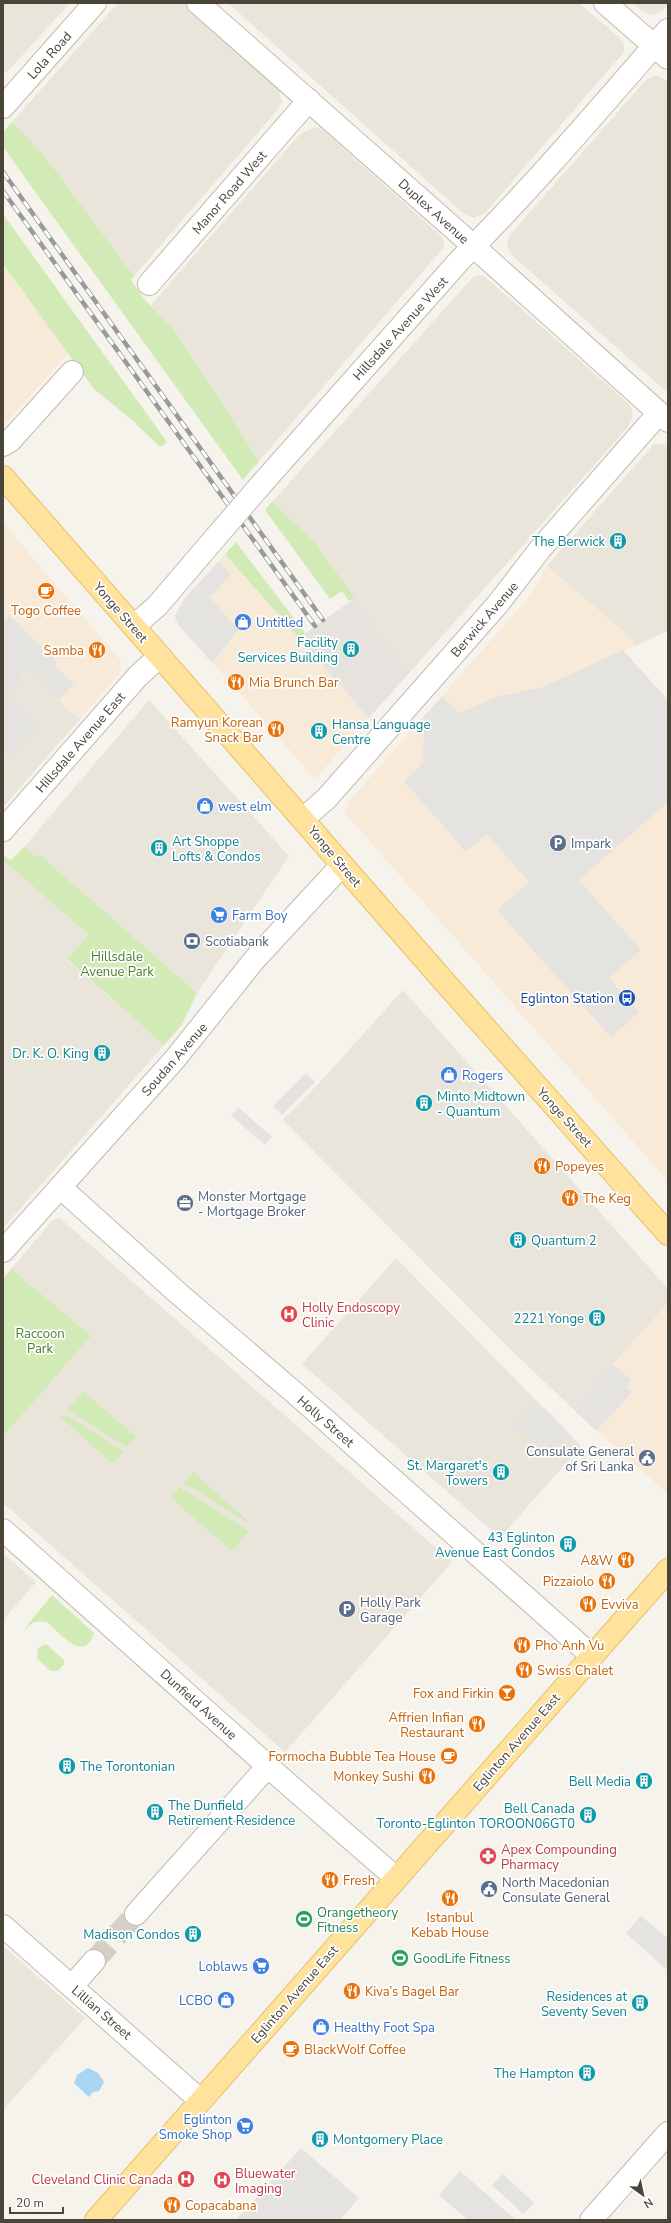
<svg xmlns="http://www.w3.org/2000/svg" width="671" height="2223" viewBox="0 0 671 2223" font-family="'Nunito Sans',sans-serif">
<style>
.residential{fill:#eae5da}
.commercial{fill:#f7ead8}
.industrial{fill:#e6e2dd}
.green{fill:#d2eab5}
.parking{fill:#e5e3e0}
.water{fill:#a9d4f2}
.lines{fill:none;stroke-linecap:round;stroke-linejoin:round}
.minor-tunnel{stroke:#d4d0c8;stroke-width:22;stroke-dasharray:22 11;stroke-linecap:butt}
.minor-casing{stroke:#c2bbae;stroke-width:24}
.major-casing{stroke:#e6c16a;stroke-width:24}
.minor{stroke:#fff;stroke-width:22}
.major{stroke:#ffe39c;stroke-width:22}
.rail-casing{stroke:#9a9a9a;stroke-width:4.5}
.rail{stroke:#fff;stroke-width:3;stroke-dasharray:9;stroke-linecap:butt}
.minor-bridge-casing{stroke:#c2bbae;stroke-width:24;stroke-linecap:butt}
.minor-bridge{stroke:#fff;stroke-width:22}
.labels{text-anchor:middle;stroke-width:3.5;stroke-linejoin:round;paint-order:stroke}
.street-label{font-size:13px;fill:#4b4439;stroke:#fff}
.culture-label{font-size:13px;fill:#0d838f;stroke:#fff;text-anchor:end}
.food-label{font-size:13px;fill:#c56008;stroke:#fff;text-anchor:start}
.shop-label{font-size:13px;fill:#366cbe;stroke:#fff;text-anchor:start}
.service-label{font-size:13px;fill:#4e5e75;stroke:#fff;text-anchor:start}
.park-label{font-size:13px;fill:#4a7f2a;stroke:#fff}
.transit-label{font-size:13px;fill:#164399;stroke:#fff;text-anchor:end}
.health-label{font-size:13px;fill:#be3a42;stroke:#fff;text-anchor:start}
.leisure-label{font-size:13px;fill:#27864d;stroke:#fff;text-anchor:start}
</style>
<rect width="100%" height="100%" fill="#f6f3ec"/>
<g class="residential">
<path d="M3 3H70L6 73 3 70Z"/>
<path d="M118 3H184L283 90 279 93 282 101 279 108 134 276 44 155 12 122Z"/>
<path d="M228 3H579L621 39 624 43V52L485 213 474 218 463 213Z"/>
<path d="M633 3H668V4L661 12 651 15 642 11Z"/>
<path d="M656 75 668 81V393L514 257 507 247 509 236 646 80Z"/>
<path d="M315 127 324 131 442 237 445 246 259 461 173 328 151 305 300 134Z"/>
<path d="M483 275 630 405 633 415 628 427 411 671 401 662 314 541 272 502 472 278 475 276Z"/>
<path d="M654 444 668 445V631L634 646 631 638 547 566Z"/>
<path d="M26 670H32L65 707 80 719 3 807V752L9 757 8 692 24 678 21 675Z"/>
<path d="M149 700 289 856 197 993 39 854 36 857 24 847Z"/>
<path d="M3 860 89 935 67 960 164 1045 3 1228Z"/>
<path d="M403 990 668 1289V1303L573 1409 508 1347 283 1120 321 1081Z"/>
<path d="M56 1219H61L452 1562 285 1752 3 1503V1437L90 1337 11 1269 52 1221Z"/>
<path d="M396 1258 581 1446 500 1538 302 1364Z"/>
<path d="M3 1553 36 1582 3 1620Z"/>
<path d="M3 1946 85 2018 3 2110Z"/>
</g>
<g class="commercial">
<path d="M3 264 68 353 8 421 3 422Z"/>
<path d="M3 523 121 661 120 673 80 719 65 707 32 670 29 673 26 670 21 675 24 678 8 692 39 727 9 757 3 752Z"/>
<path d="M225 554 369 718 315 779 175 620 177 611 185 598Z"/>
<path d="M547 566 631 638 634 646 624 651 668 702V1181L345 813 350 800 530 596Z"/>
<path d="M668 1303V1494L573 1409Z"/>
</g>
<path class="industrial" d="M355 598 401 662 411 671 369 718 299 638Z"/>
<g class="green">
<path d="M12 122 44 155 134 276 131 280 144 299 173 328 259 461 243 480 3 147V132Z"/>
<path d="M3 214 167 442 160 447 131 419 94 389 3 264Z"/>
<path d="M272 502 314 541 355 598 349 601 342 591 330 599 265 510Z"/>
<path d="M236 542 305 633 299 638 225 554Z"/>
<path d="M24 847 36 857 39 854 197 993 181 1026 164 1045 67 959 89 935 3 860V856L11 860Z"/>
<path d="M11 1269 91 1336 3 1437V1279Z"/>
<path d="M83 1391 136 1437 127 1447 67 1410Z"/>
<path d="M64 1414 124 1452 113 1464 61 1417Z"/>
<path d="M193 1472 248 1521 247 1522 184 1483Z"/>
<path d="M180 1487 249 1531 232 1551 171 1498Z"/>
<path d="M52 1595 94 1633C84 1664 61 1634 47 1622 35 1619 30 1624 23 1633L29 1623Z"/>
<path d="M46 1644 64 1660V1664L58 1671H50L37 1658 38 1648Z"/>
</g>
<g class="parking">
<path d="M219 561 231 575 210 597 238 630 212 663 178 624 175 616 185 598Z"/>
<path d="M9 615 57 662 54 665 74 684 59 700 32 670 29 673 26 670 21 674 24 678 8 692 39 727 9 757 3 752V622Z"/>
<path d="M623 650 668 700V802L579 880 641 950 609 978 639 1012 611 1037 497 910 529 882 487 834 466 852 404 781 423 763 424 729 416 733 412 729 442 697 460 713 496 697 543 687Z"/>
<path d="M306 1073 315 1082 282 1115 273 1106Z"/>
<path d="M238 1107 272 1137 265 1145 231 1116Z"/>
<path d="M613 1364 631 1380 626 1387 632 1392 596 1431 573 1409Z"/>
<path d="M534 1401 543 1410 545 1408 575 1440 563 1442 554 1451 540 1439 537 1444 526 1434 523 1437 512 1426Z"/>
<path d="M641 1916 668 1939V1971L626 1933Z"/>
<path d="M301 2148 359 2198 340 2220H236Z"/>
<path d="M460 2171 516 2220H468L439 2195Z"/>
<path d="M503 2174 534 2203 523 2214 492 2185Z"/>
</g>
<path class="water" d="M88 2068 98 2073 104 2082 99 2091 93 2092 89 2097 74 2083 77 2075Z"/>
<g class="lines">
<path class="minor-tunnel" d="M94 1961 136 1914"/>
<defs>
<g id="minor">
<path d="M198 3 461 235 668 421"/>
<path d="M605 3 668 58"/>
<path d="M3 107 95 3"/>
<path d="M149 284 309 100"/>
<path d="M3 445 10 441 72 372"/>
<path d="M259 487 460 260C533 187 600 108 668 30"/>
<path d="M134 626 157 606 215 538"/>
<path d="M303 819 326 799 497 605 541 548 659 413"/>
<path d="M3 830 138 676 160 656"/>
<path d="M60 1187 179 1294 296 1394 592 1656"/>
<path d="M3 1251 175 1059 255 959 342 865"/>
<path d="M3 1530 280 1777 396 1878"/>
<path d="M136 1914 268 1766"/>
<path d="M3 1926 200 2100"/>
<path d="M72 1986 94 1961"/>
<path d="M591 2220 668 2133"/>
</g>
<g id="major">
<path d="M3 477 442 979 668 1234"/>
<path d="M96 2220 668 1570"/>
</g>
</defs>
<use href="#minor" class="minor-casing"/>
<use href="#major" class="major-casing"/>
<use href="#minor" class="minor"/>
<use href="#major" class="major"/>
<defs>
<g id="rail">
<path d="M3 172 323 620"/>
<path d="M3 191 315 626"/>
</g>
</defs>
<use href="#rail" class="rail-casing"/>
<use href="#rail" class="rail"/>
<defs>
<path id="minor-bridge" d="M215 538 259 487"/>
</defs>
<use href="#minor-bridge" class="minor-bridge-casing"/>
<use href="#minor-bridge" class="minor-bridge"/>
</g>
<defs>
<symbol id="building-disc" viewBox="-11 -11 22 22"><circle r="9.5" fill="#0f9aa8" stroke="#fff"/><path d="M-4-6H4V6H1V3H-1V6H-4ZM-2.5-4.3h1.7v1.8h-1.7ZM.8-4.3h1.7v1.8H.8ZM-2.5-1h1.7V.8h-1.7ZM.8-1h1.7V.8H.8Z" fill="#fff"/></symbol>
<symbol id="cafe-disc" viewBox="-11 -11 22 22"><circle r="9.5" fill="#e8710a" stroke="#fff"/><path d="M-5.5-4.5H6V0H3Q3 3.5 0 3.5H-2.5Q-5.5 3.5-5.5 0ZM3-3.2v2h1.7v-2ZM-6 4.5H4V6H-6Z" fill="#fff"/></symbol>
<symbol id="shop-disc" viewBox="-11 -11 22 22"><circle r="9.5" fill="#3f7fe0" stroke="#fff"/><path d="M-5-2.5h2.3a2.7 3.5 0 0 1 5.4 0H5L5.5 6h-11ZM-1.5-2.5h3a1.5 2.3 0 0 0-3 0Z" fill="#fff"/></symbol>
<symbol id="restaurant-disc" viewBox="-11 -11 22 22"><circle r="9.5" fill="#e8710a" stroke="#fff"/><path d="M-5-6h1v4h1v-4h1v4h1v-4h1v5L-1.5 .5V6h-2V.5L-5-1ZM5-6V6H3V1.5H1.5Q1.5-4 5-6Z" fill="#fff"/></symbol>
<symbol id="parking-disc" viewBox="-11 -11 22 22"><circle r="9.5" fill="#5c6f8a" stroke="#fff"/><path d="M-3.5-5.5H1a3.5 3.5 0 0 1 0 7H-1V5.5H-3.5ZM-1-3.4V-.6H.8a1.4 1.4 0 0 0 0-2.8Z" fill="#fff"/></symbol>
<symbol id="supermarket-disc" viewBox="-11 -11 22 22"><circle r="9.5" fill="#3f7fe0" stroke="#fff"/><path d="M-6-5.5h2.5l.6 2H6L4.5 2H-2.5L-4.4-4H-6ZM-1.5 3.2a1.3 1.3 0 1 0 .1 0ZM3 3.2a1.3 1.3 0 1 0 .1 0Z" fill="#fff"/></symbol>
<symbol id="bank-disc" viewBox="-11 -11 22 22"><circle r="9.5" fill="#5c6f8a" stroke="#fff"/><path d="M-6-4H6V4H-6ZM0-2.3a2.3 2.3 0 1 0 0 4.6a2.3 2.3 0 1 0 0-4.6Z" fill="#fff"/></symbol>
<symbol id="bus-disc" viewBox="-11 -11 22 22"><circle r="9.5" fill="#1a4fb4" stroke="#fff"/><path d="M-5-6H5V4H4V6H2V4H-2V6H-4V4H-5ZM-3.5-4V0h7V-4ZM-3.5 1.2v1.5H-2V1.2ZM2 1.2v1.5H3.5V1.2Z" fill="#fff"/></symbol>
<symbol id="office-disc" viewBox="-11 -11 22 22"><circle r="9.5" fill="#5c6f8a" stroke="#fff"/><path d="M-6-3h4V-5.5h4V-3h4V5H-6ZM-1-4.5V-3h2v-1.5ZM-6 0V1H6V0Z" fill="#fff"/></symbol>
<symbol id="hospital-disc" viewBox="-11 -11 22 22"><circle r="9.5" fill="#e0444e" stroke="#fff"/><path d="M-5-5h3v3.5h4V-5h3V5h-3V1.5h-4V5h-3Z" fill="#fff"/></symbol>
<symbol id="civic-disc" viewBox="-11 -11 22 22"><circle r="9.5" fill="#5c6f8a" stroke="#fff"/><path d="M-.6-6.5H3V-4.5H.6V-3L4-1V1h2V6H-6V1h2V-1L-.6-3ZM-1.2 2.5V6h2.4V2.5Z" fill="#fff"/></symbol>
<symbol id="bar-disc" viewBox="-11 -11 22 22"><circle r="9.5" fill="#e8710a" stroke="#fff"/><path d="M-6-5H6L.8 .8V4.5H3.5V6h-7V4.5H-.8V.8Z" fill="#fff"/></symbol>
<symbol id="pharmacy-disc" viewBox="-11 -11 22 22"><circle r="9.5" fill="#e0444e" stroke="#fff"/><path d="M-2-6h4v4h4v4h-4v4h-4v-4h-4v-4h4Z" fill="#fff"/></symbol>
<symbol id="stadium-disc" viewBox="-11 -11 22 22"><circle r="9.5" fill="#2e9e5b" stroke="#fff"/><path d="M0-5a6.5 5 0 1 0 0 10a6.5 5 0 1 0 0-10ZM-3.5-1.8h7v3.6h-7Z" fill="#fff"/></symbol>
</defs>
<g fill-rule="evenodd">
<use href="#building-disc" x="608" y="531" width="20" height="20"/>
<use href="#cafe-disc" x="36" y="581" width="20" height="20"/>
<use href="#shop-disc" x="233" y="612" width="20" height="20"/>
<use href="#building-disc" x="341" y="639" width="20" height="20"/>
<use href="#restaurant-disc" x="87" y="640" width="20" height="20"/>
<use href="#restaurant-disc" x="226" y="672" width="20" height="20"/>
<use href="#restaurant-disc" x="266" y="719" width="20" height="20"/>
<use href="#building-disc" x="309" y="721" width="20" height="20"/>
<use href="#shop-disc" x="195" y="796" width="20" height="20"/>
<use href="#parking-disc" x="548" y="833" width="20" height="20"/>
<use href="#building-disc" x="149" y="838" width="20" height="20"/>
<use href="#supermarket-disc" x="209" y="905" width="20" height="20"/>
<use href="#bank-disc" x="182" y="931" width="20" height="20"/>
<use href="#bus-disc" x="617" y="988" width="20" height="20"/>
<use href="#building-disc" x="92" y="1043" width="20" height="20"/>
<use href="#shop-disc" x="439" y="1065" width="20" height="20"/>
<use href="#building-disc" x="414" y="1093" width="20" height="20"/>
<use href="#restaurant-disc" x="532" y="1156" width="20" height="20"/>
<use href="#restaurant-disc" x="560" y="1188" width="20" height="20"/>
<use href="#office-disc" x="175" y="1193" width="20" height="20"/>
<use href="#building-disc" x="508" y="1230" width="20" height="20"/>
<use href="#hospital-disc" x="279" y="1304" width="20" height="20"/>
<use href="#building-disc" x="587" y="1308" width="20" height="20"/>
<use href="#civic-disc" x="637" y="1448" width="20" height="20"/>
<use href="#building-disc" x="491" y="1462" width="20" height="20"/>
<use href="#building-disc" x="558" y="1534" width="20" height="20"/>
<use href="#restaurant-disc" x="616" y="1550" width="20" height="20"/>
<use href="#restaurant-disc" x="597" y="1571" width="20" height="20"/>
<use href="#restaurant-disc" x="578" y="1594" width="20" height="20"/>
<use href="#parking-disc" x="337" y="1599" width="20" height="20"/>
<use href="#restaurant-disc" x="512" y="1635" width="20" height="20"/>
<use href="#restaurant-disc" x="514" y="1660" width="20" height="20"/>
<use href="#bar-disc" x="497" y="1683" width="20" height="20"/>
<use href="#restaurant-disc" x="467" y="1714" width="20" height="20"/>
<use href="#cafe-disc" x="439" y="1746" width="20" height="20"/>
<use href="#building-disc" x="57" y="1756" width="20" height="20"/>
<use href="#restaurant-disc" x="417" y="1766" width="20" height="20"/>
<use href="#building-disc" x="634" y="1771" width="20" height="20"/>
<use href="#building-disc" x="145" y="1802" width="20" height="20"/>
<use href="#building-disc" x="578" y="1805" width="20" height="20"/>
<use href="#pharmacy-disc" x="478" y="1846" width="20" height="20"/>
<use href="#restaurant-disc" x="320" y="1870" width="20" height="20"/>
<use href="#civic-disc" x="479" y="1879" width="20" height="20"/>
<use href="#restaurant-disc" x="440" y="1888" width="20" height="20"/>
<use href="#stadium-disc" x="294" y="1909" width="20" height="20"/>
<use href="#building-disc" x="183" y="1924" width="20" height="20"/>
<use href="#stadium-disc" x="390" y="1948" width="20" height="20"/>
<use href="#supermarket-disc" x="251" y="1956" width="20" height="20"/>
<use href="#restaurant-disc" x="342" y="1981" width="20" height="20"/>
<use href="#shop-disc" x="216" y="1990" width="20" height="20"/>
<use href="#building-disc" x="630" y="1993" width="20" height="20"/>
<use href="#shop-disc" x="311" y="2017" width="20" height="20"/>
<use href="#cafe-disc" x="281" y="2039" width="20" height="20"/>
<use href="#building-disc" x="577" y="2063" width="20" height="20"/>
<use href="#supermarket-disc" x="235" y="2116" width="20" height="20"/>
<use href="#building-disc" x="310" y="2129" width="20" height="20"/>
<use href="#hospital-disc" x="176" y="2169" width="20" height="20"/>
<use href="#hospital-disc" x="212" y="2170" width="20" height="20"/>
<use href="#restaurant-disc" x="162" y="2195" width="20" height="20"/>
</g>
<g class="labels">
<g class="street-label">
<text transform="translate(49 55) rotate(-48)" y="5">Lola Road</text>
<text transform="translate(229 192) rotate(-49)" y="5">Manor Road West</text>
<text transform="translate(434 211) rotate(42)" y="5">Duplex Avenue</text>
<text transform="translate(400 328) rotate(-48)" y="5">Hillsdale Avenue West</text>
<text transform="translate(121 612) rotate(49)" y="5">Yonge Street</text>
<text transform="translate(484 619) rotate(-49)" y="5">Berwick Avenue</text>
<text transform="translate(80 742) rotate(-49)" y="5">Hillsdale Avenue East</text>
<text transform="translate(335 856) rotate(50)" y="5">Yonge Street</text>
<text transform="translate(174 1059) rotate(-49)" y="5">Soudan Avenue</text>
<text transform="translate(565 1117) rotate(48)" y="5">Yonge Street</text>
<text transform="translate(326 1421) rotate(41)" y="5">Holly Street</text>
<text transform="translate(199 1704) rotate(42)" y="5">Dunfield Avenue</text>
<text transform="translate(516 1742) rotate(-49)" y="5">Eglinton Avenue East</text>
<text transform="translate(294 1994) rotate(-49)" y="5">Eglinton Avenue East</text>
<text transform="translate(102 2012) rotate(41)" y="5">Lillian Street</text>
</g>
<g class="culture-label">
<text x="605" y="546">The Berwick</text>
<text x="338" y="647">Facility<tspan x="338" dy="15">Services Building</tspan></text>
<text x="332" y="729" text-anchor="start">Hansa Language<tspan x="332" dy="15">Centre</tspan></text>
<text x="172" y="846" text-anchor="start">Art Shoppe<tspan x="172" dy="15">Lofts &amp; Condos</tspan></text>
<text x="89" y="1058">Dr. K. O. King</text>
<text x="437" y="1101" text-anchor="start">Minto Midtown<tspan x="437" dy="15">- Quantum</tspan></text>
<text x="531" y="1245" text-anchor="start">Quantum 2</text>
<text x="584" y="1323">2221 Yonge</text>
<text x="488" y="1470">St. Margaret's<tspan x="488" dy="15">Towers</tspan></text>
<text x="555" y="1542">43 Eglinton<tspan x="555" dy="15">Avenue East Condos</tspan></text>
<text x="80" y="1771" text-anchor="start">The Torontonian</text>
<text x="631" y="1786">Bell Media</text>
<text x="168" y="1810" text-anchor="start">The Dunfield<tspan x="168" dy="15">Retirement Residence</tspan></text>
<text x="575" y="1813">Bell Canada<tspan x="575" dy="15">Toronto-Eglinton TOROON06GT0</tspan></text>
<text x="180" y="1939">Madison Condos</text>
<text x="627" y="2001">Residences at<tspan x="627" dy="15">Seventy Seven</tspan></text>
<text x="574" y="2078">The Hampton</text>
<text x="333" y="2144" text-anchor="start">Montgomery Place</text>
</g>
<g class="food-label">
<text x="46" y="615" text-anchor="middle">Togo Coffee</text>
<text x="84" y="655" text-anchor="end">Samba</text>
<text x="249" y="687">Mia Brunch Bar</text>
<text x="263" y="727" text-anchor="end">Ramyun Korean<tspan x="263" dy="15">Snack Bar</tspan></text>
<text x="555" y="1171">Popeyes</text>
<text x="583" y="1203">The Keg</text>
<text x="613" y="1565" text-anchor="end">A&amp;W</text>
<text x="594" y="1586" text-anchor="end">Pizzaiolo</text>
<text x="601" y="1609">Evviva</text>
<text x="535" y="1650">Pho Anh Vu</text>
<text x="537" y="1675">Swiss Chalet</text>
<text x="494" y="1698" text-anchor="end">Fox and Firkin</text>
<text x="464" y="1722" text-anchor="end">Affrien Infian<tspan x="464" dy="15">Restaurant</tspan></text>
<text x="436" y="1761" text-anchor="end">Formocha Bubble Tea House</text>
<text x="414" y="1781" text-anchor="end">Monkey Sushi</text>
<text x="343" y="1885">Fresh</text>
<text x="450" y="1922" text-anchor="middle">Istanbul<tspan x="450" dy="15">Kebab House</tspan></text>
<text x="365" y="1996">Kiva’s Bagel Bar</text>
<text x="304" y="2054">BlackWolf Coffee</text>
<text x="185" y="2210">Copacabana</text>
</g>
<g class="shop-label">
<text x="256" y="627">Untitled</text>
<text x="218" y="811">west elm</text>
<text x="232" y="920">Farm Boy</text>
<text x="462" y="1080">Rogers</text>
<text x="248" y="1971" text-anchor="end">Loblaws</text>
<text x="213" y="2005" text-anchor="end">LCBO</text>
<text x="334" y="2032">Healthy Foot Spa</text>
<text x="232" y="2124" text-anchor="end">Eglinton<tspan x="232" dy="15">Smoke Shop</tspan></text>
</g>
<g class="service-label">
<text x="571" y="848">Impark</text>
<text x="205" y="946">Scotiabank</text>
<text x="198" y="1201">Monster Mortgage<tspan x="198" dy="15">- Mortgage Broker</tspan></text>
<text x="634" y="1456" text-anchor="end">Consulate General<tspan x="634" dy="15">of Sri Lanka</tspan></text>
<text x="360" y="1607">Holly Park<tspan x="360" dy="15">Garage</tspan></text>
<text x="502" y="1887">North Macedonian<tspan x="502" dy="15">Consulate General</tspan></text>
</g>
<g class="park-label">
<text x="117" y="961">Hillsdale<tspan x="117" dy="15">Avenue Park</tspan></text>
<text x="40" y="1338">Raccoon<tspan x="40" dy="15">Park</tspan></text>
</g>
<g class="transit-label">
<text x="614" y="1003">Eglinton Station</text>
</g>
<g class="health-label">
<text x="302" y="1312">Holly Endoscopy<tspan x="302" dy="15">Clinic</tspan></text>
<text x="501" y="1854">Apex Compounding<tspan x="501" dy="15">Pharmacy</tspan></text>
<text x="235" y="2178">Bluewater<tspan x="235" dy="15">Imaging</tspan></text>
<text x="173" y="2184" text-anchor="end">Cleveland Clinic Canada</text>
</g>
<g class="leisure-label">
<text x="317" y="1917">Orangetheory<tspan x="317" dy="15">Fitness</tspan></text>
<text x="413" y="1963">GoodLife Fitness</text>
</g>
</g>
<rect width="671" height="2223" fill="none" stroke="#4b4439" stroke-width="8"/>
<g transform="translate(643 2195) rotate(147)" stroke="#ffffff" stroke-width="3" paint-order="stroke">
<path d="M0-3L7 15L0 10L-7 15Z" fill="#4b4439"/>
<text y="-6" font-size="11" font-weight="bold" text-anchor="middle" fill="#4b4439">N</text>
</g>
<path d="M10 2207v6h53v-6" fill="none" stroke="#4b4439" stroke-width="2"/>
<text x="16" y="2207" font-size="12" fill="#4b4439" stroke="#ffffff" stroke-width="3" paint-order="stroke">20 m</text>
</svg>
